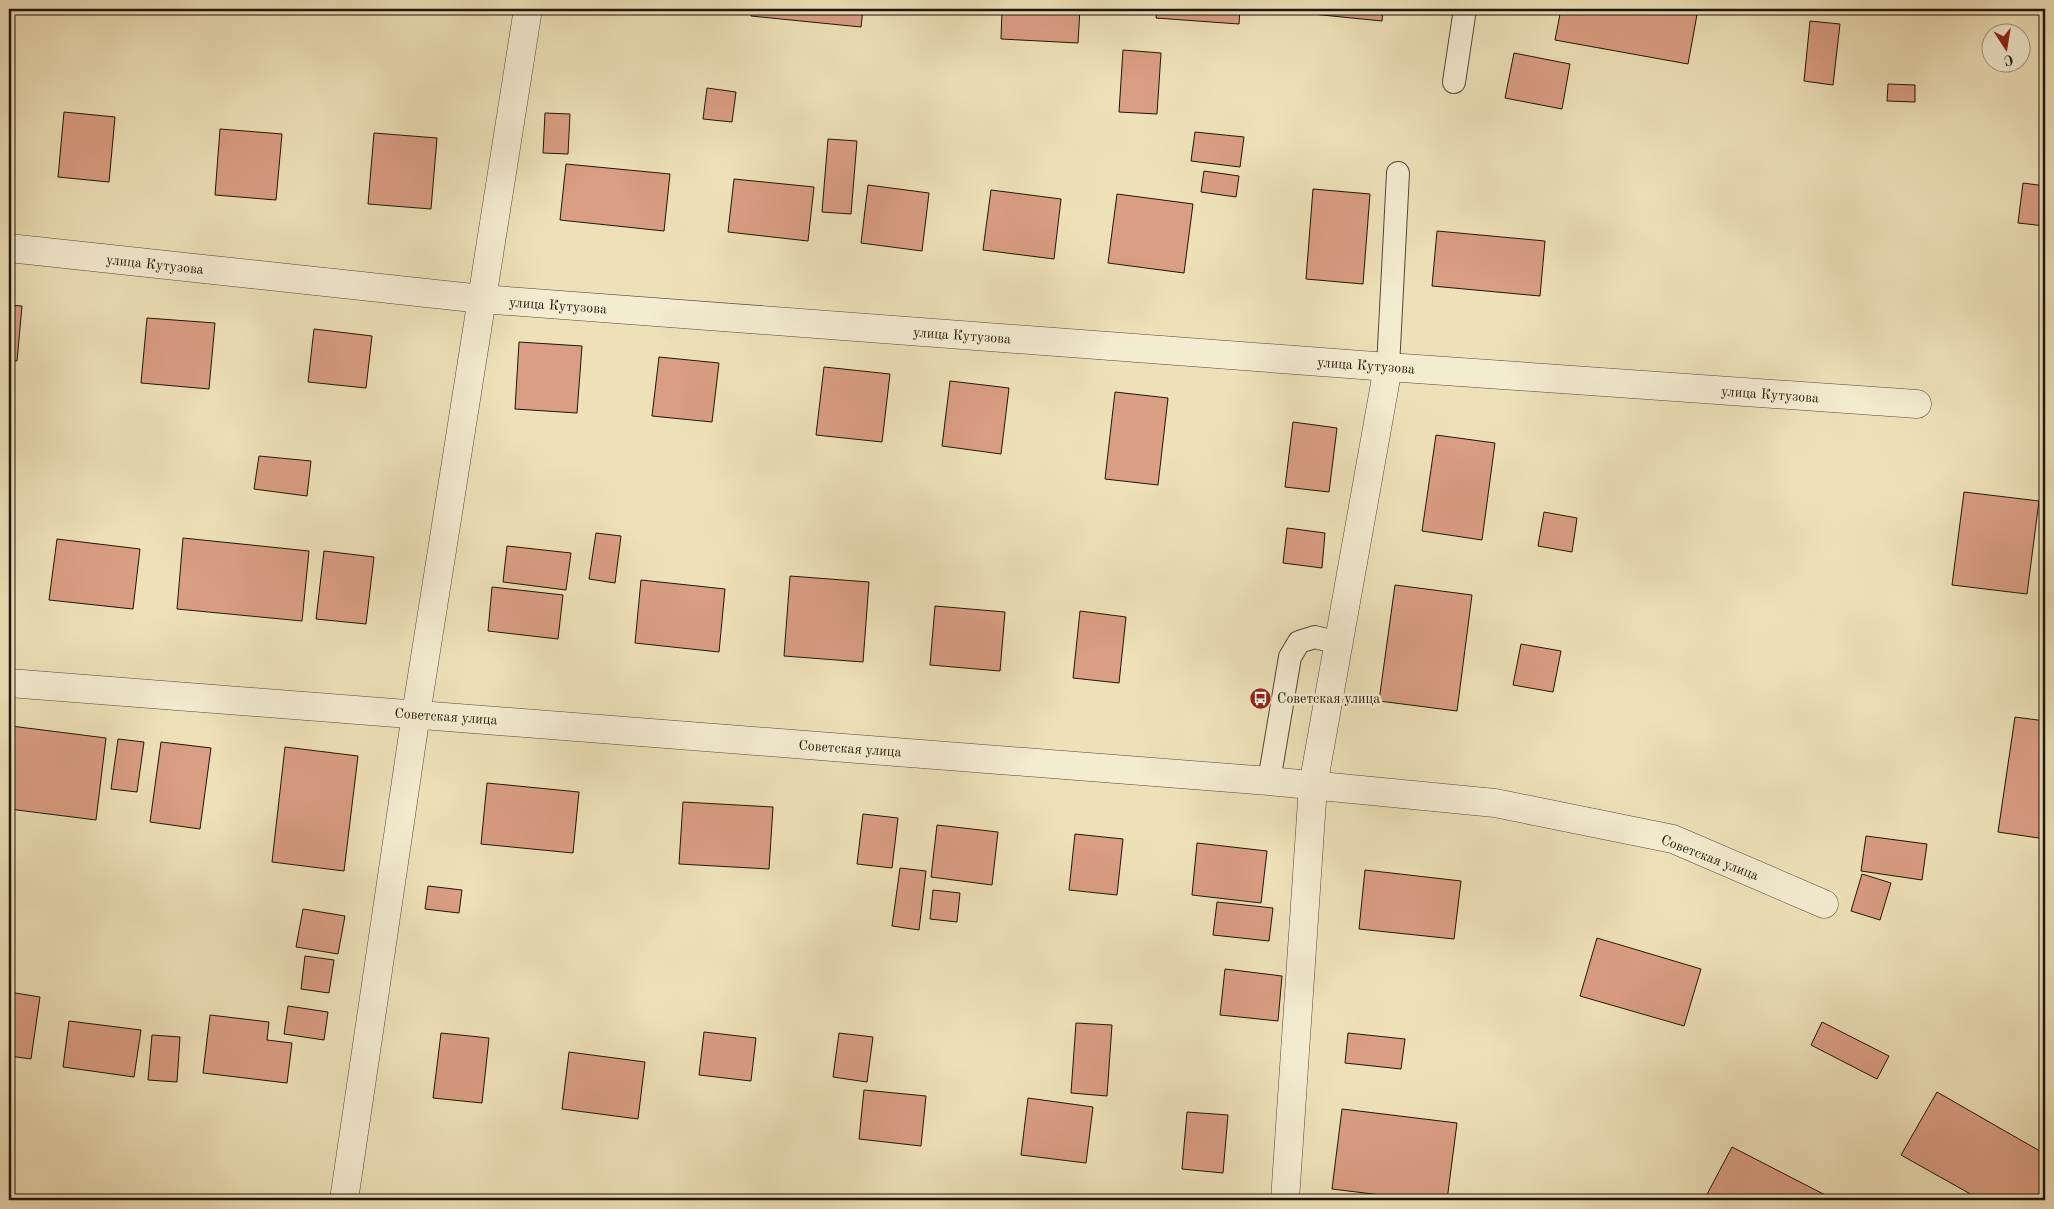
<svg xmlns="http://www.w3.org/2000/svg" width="2054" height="1209" viewBox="0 0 2054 1209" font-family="'Old Standard TT',serif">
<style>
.building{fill:#da9e83;stroke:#1f1409}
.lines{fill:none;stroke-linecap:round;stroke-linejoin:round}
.lane-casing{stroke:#534735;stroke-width:24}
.street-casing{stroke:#534735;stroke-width:29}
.lane{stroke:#f4ecd1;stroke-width:22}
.street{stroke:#f4ecd1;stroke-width:28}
.labels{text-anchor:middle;stroke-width:5;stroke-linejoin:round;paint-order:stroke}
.street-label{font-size:14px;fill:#1f1409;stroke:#f4ecd1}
.poi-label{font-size:14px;fill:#1f1409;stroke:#f4ecd1;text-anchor:start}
</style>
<rect width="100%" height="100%" fill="#eee1b8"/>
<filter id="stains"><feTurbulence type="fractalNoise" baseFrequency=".004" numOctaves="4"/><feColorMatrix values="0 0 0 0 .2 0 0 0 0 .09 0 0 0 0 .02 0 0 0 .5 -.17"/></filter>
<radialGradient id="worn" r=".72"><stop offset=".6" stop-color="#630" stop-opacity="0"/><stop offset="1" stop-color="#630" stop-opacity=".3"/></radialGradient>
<g class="building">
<path d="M594 9H635V13Z"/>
<path d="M752 9H863L861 27 751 16Z"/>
<path d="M1002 9H1080L1078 43 1001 39Z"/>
<path d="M1157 9H1240L1239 24 1156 18Z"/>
<path d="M1292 9H1383L1382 21 1292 12Z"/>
<path d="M1561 9H1698L1688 64 1555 40Z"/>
<path d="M1934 9H2008V14L1934 13Z"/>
<path d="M1810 21 1840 24 1833 85 1804 81Z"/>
<path d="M1123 50 1161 53 1157 114 1119 112Z"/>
<path d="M1514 53 1570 64 1562 109 1505 98Z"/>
<path d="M1888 84 1915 85V102L1887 101Z"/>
<path d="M707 88 736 92 732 122 703 119Z"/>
<path d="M64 112 115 117 109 182 58 177Z"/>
<path d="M545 113 570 114 568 154 543 153Z"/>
<path d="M220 129 282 134 276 200 215 195Z"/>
<path d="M1195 132 1244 137 1240 167 1191 161Z"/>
<path d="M374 133 437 138 431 209 368 204Z"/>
<path d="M828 139 857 141 851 214 822 212Z"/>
<path d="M566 164 670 174 664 231 560 220Z"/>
<path d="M1204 171 1239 176 1236 197 1201 192Z"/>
<path d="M734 179 814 187 808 241 728 232Z"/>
<path d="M2023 183 2045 186V226L2018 223Z"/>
<path d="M868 185 929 193 922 251 861 243Z"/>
<path d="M1313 189 1370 194 1363 284 1306 279Z"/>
<path d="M991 190 1061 199 1054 259 983 250Z"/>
<path d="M1117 194 1193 204 1184 273 1108 263Z"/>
<path d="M1437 231 1545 241 1540 296 1432 286Z"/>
<path d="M9 305 22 306 17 361 9 360Z"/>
<path d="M147 318 215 323 209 389 141 383Z"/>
<path d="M314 329 372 336 366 388 308 382Z"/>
<path d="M519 342 582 346 577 413 515 409Z"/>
<path d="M659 357 719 363 712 422 652 416Z"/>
<path d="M824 367 890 374 882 442 816 435Z"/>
<path d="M950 381 1009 388 1001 454 942 446Z"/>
<path d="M1115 392 1168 398 1158 485 1105 479Z"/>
<path d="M1293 422 1337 428 1329 492 1285 487Z"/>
<path d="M1436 435 1495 443 1482 540 1422 531Z"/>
<path d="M259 456 311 461 307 496 254 489Z"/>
<path d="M1964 492 2039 501 2027 594 1952 585Z"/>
<path d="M1544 512 1577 518 1572 552 1538 546Z"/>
<path d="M1287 528 1325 533 1322 568 1283 563Z"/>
<path d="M596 533 621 536 615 583 589 579Z"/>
<path d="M183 538 309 551 302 621 177 609Z"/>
<path d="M57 539 140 549 133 609 49 600Z"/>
<path d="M507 546 571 553 566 590 503 582Z"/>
<path d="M324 551 374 557 366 624 316 619Z"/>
<path d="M790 576 869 582 863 662 784 656Z"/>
<path d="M641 580 725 589 719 652 635 643Z"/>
<path d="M1395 585 1472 595 1457 711 1379 701Z"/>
<path d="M492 587 563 595 558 639 488 631Z"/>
<path d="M935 606 1005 612 1000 671 930 665Z"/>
<path d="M1080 611 1126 617 1119 683 1073 678Z"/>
<path d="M1521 644 1561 651 1553 692 1513 685Z"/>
<path d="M2015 717 2045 721V839L1998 832Z"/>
<path d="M11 726 106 738 96 820 9 809V746Z"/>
<path d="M118 739 144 742 137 792 111 789Z"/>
<path d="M161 742 211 748 200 829 150 822Z"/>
<path d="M285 747 358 756 344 871 272 862Z"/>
<path d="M487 783 579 792 573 853 481 844Z"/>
<path d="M683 802 773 807 769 869 679 864Z"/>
<path d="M863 814 898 818 892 868 857 864Z"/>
<path d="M937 825 998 832 992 885 931 877Z"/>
<path d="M1075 834 1123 839 1117 895 1069 890Z"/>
<path d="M1866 836 1927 844 1922 880 1861 871Z"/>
<path d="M1197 843 1267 851 1261 903 1192 895Z"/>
<path d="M900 868 926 871 919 930 892 926Z"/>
<path d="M1365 870 1461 881 1454 939 1359 929Z"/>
<path d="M1862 874 1891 883 1880 920 1851 911Z"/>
<path d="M428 886 462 890 459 913 425 909Z"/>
<path d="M933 890 960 893 957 922 930 919Z"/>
<path d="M1217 902 1273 908 1269 941 1213 935Z"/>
<path d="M303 909 345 916 338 954 296 947Z"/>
<path d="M1597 938 1701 969 1684 1026 1580 996Z"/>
<path d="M305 956 334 960 329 993 301 989Z"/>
<path d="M1225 969 1282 976 1278 1021 1220 1015Z"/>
<path d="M9 992 40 997 31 1059 9 1056Z"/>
<path d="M288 1006 328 1012 324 1040 284 1034Z"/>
<path d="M210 1015 269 1022 267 1040 292 1043 287 1083 203 1073Z"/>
<path d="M69 1021 141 1030 134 1077 63 1067Z"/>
<path d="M1822 1022 1889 1056 1877 1079 1811 1045Z"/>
<path d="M1076 1023 1112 1025 1107 1096 1071 1093Z"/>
<path d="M704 1032 756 1038 751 1081 699 1075Z"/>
<path d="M441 1033 489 1038 482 1103 433 1098Z"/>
<path d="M839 1033 873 1037 867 1082 833 1077Z"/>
<path d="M1348 1033 1405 1039 1401 1069 1345 1063Z"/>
<path d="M152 1035 180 1037 177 1082 148 1080Z"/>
<path d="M569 1052 645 1062 638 1119 562 1109Z"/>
<path d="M864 1090 926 1096 921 1146 859 1139Z"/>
<path d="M1937 1092 2045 1154V1200H1981L1901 1155Z"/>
<path d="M1028 1098 1093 1107 1086 1163 1021 1155Z"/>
<path d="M1342 1109 1457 1123 1447 1200H1422L1332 1189Z"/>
<path d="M1187 1112 1228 1115 1223 1173 1182 1169Z"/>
<path d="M1732 1147 1835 1200H1704Z"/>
</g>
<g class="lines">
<defs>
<g id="lane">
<path d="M1454 82 1465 9"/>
<path d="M1388 367 1398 173"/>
<path d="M1269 781 1290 657 1299 642 1315 637 1338 643"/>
</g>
<g id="street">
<path d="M9 248 482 299 1388 367 1917 404"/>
<path d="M9 683 1269 781 1495 803 1673 839 1824 904"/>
<path d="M344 1200 416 714 528 9"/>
<path d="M1285 1200 1313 786 1388 367"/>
</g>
</defs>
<use href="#lane" class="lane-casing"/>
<use href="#street" class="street-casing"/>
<use href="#lane" class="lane"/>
<use href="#street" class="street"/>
</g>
<defs>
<symbol id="bus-disc" viewBox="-11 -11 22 22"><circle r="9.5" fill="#8f2418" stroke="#f4ecd1"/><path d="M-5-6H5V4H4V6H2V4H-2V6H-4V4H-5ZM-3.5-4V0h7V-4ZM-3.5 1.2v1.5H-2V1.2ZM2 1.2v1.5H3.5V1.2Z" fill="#fff"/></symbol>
</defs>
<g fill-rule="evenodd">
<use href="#bus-disc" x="1248" y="686" width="25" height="25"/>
</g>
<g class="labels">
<g class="street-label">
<text transform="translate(155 264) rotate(6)" y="5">улица Кутузова</text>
<text transform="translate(558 305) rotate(4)" y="5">улица Кутузова</text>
<text transform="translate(962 335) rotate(4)" y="5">улица Кутузова</text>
<text transform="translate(1366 365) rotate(4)" y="5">улица Кутузова</text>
<text transform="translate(1770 394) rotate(4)" y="5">улица Кутузова</text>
<text transform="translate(446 716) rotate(4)" y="5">Советская улица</text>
<text transform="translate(850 748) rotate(4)" y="5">Советская улица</text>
<text transform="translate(1710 857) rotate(21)" y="5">Советская улица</text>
</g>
<g class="poi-label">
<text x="1277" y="703">Советская улица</text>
</g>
</g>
<rect width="2054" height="1209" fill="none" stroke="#eee1b8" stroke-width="30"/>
<rect x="10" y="10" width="2034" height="1189" fill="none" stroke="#1f1409" stroke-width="2.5"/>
<rect x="15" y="15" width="2024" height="1179" fill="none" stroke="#1f1409"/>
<g transform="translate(2006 48) rotate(168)"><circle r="24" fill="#f4ecd1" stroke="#9f9681"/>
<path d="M0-4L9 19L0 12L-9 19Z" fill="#8f2418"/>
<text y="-8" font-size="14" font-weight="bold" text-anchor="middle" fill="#1f1409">С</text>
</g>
<rect width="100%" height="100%" filter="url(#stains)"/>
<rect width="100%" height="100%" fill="url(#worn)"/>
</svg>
